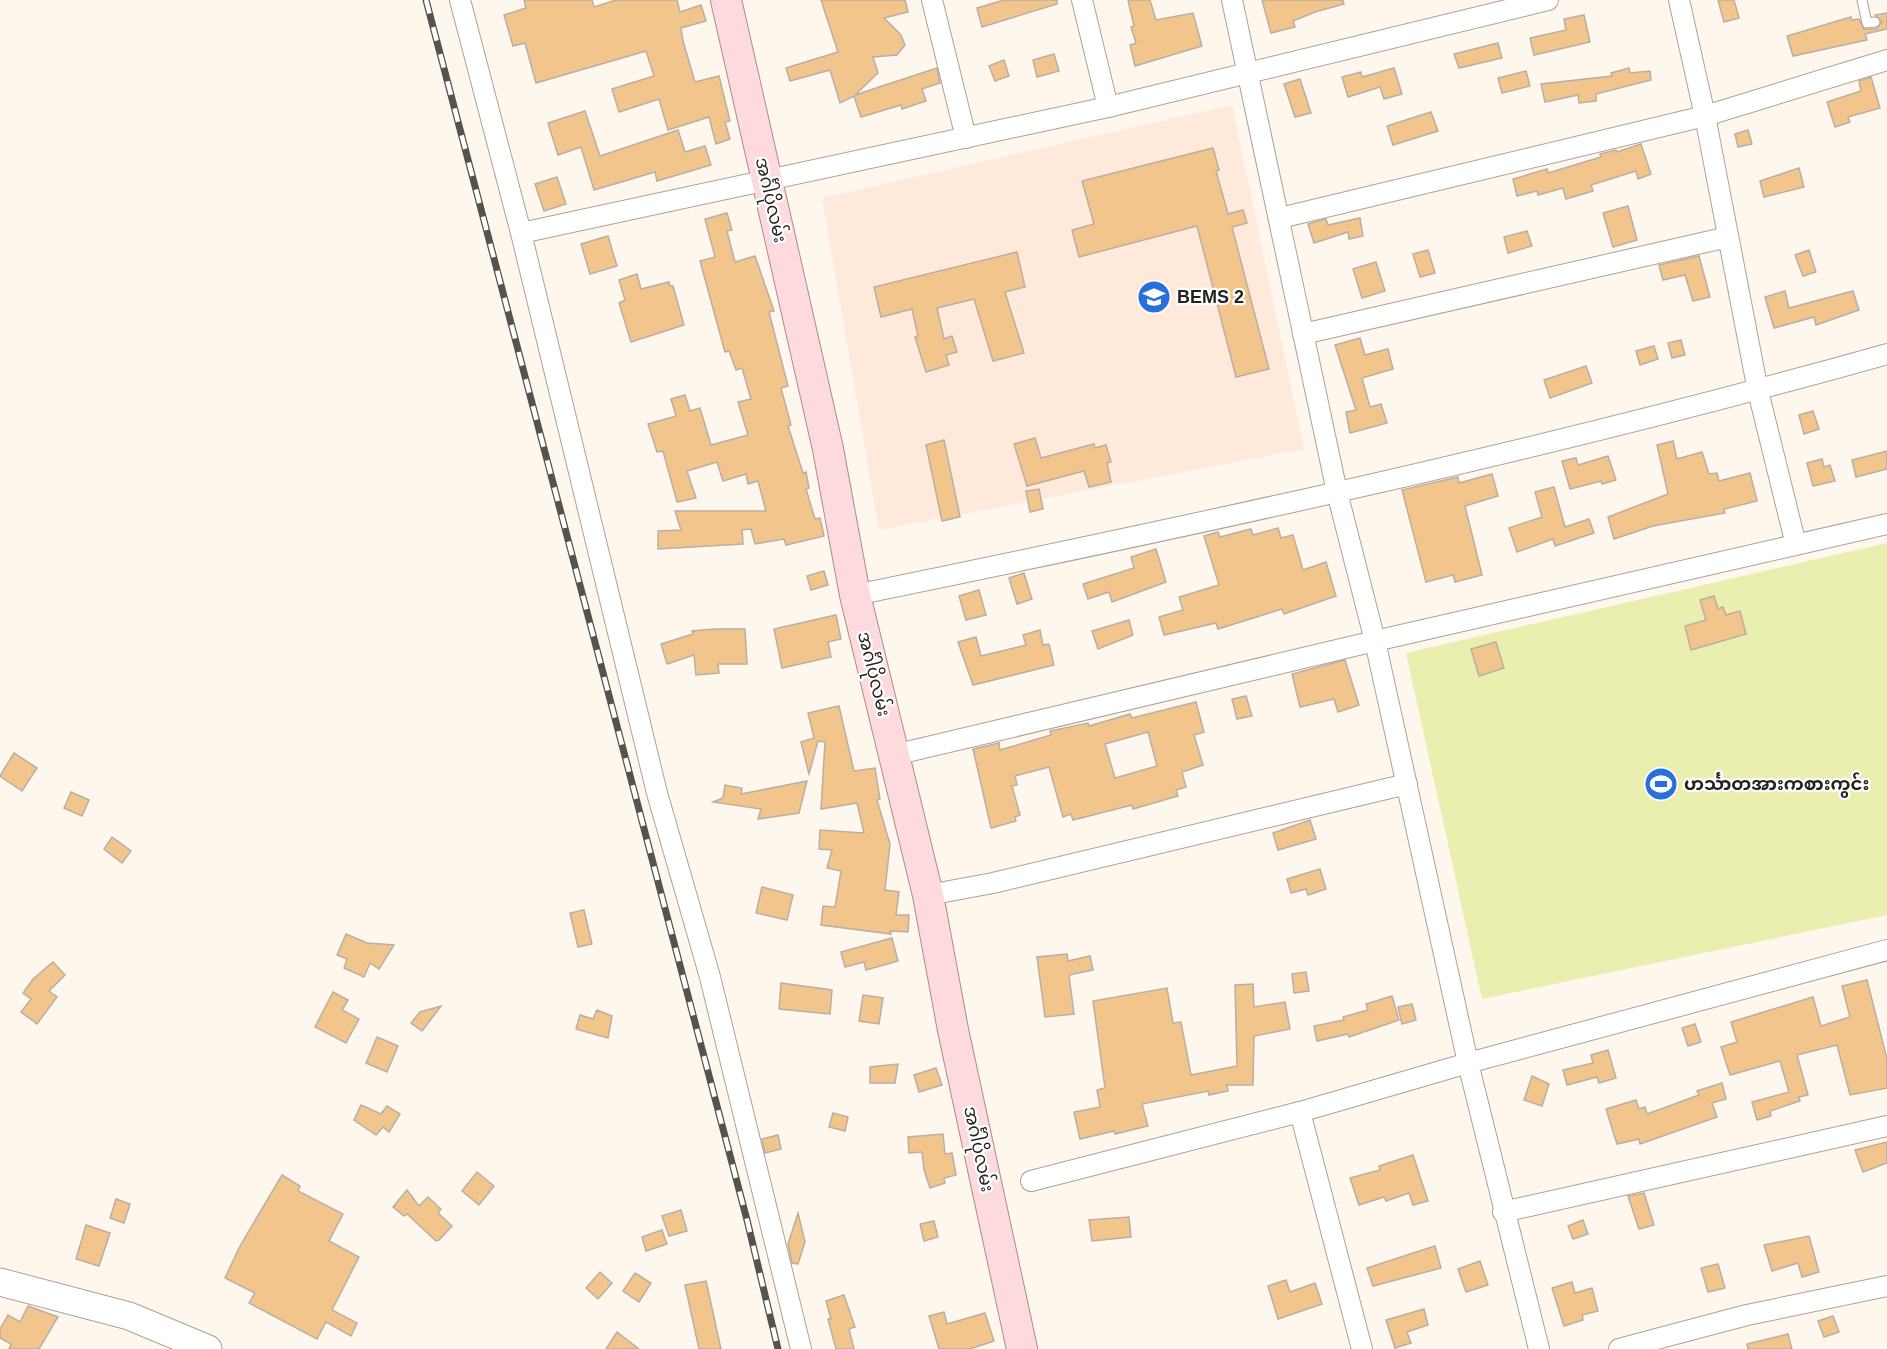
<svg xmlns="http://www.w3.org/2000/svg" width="1887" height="1349" viewBox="0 0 1887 1349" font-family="Helvetica,'Noto Sans Myanmar',sans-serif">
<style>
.education{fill:#ffe9db}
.green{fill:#eaeeaf}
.building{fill:#f2c58d;stroke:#baafa2;stroke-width:1.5;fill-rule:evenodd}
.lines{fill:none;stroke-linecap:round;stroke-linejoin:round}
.lane-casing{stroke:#aca295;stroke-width:11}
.street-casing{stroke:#aca295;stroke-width:22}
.secondary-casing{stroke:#aca295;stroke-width:29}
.primary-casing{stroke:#b1898b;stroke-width:32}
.lane{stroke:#fff;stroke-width:9}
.street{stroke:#fff;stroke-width:20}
.secondary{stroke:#fff;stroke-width:27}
.primary{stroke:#fddadd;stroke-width:30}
.rail-casing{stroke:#56524c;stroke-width:7}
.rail{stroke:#fff;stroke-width:4.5;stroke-dasharray:14;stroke-linecap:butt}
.labels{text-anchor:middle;stroke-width:4.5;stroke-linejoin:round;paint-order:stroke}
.street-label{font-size:18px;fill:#26221d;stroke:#fff}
.poi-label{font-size:18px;font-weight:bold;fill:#26221d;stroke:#fff;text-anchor:start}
</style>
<rect width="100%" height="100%" fill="#fef7ee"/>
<path class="education" d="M1232 105 1304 449 879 530 822 198Z"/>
<path class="green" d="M1887 543V915L1482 999 1406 653Z"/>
<g class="building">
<path d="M524 0H592L594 7 616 0H677L680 12 701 5 706 21 681 28 683 41 695 82 719 76 730 121 725 122 730 139 716 144 709 117 668 130 659 99 619 112 612 89 654 76 646 51 536 83 525 43 513 46 504 15 526 8Z"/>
<path d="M821 0H905L908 12 884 18 901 35 905 45 897 55 873 57 878 73 855 95 937 68 940 83 922 89 926 101 902 109 901 105 861 117 854 96 840 103 830 70 790 81 786 68 838 52Z"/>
<path d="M1004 0H1057V4L982 27 977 8Z"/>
<path d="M1128 0H1150L1156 20 1193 13 1202 46 1135 66 1130 45 1136 43 1131 27 1134 26Z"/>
<path d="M1262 0H1343L1344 4 1315 12 1293 21 1295 27 1271 33Z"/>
<path d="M1718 0H1734L1739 18 1724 22Z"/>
<path d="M1887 13V29L1865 34 1867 40 1793 56 1787 36 1851 17 1852 20 1859 19 1864 29H1876L1882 22 1875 15Z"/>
<path d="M1584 15 1590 42 1534 55 1530 38 1566 30 1564 19Z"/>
<path d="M1498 43 1502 58 1459 68 1454 54Z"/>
<path d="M1054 54 1059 71 1037 77 1033 60Z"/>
<path d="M1004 60 1009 76 995 81 989 66Z"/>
<path d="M1394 68 1402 94 1384 99 1380 87 1348 97 1342 77 1361 72 1362 77Z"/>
<path d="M1629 68 1630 73 1650 71 1651 80 1596 94V101L1579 103 1578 95 1545 102 1541 84 1612 76 1611 73Z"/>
<path d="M1526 71 1530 86 1502 93 1498 78Z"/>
<path d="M1871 77 1880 108 1848 117 1850 122 1835 127 1827 102 1861 91 1859 81Z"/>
<path d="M1300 79 1311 113 1295 117 1284 84Z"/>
<path d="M585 111 600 156 678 130 685 152 705 146 711 165 657 181 655 172 594 190 581 147 558 155 548 123Z"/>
<path d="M1431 112 1438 131 1393 145 1387 126Z"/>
<path d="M1748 130 1752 144 1738 147 1735 134Z"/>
<path d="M1641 144 1651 174 1638 179 1636 171 1591 185 1593 191 1566 199 1563 188 1538 195 1537 191 1517 196 1513 179 1547 169 1548 173 1601 157 1600 154 1616 150 1617 152Z"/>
<path d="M1213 148 1219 170 1216 171 1228 214 1243 210 1247 223 1232 227 1269 369 1236 377 1197 226 1079 257 1072 230 1094 224 1082 181Z"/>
<path d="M1799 168 1804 187 1764 197 1760 181Z"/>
<path d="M557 177 566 204 544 211 535 184Z"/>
<path d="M1628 206 1637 240 1613 247 1603 213Z"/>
<path d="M727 213 732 230 727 231 735 262 755 256 774 311 769 312 788 386 781 388 791 425 788 426 803 473 806 472 809 488 806 489 815 519 820 518 824 536 786 545 784 539 755 544 751 529 742 530 743 544 658 549V531L681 530 675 511H766L758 481 748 484 746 474 723 481 717 462 687 471 696 498 677 502 663 451 657 452 648 424 676 416 671 399 685 395 690 411 700 408 711 445 748 435 738 402 751 399 742 368 736 370 729 351 725 352 700 261 715 257 705 219Z"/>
<path d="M1360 218 1363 236 1349 239 1348 232 1314 243 1308 224 1326 219 1328 225Z"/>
<path d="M1527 231 1532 246 1508 253 1504 237Z"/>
<path d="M608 236 617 266 590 274 581 244Z"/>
<path d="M1428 250 1435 273 1420 277 1413 254Z"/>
<path d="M1809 250 1816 272 1803 276 1795 255Z"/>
<path d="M1017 252 1025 287 1005 292 1024 353 993 361 974 299 937 308 944 339 952 336 957 352 946 355 949 365 926 372 915 337 918 336 912 309 881 317 874 287Z"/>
<path d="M1699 256 1710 297 1693 301 1685 275 1663 280 1659 265Z"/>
<path d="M1376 262 1385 291 1362 298 1353 269Z"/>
<path d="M637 274 641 289 669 282 670 286H673L684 325 631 342 619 303 625 300 619 280Z"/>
<path d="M1785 291 1789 308 1853 291 1859 310 1816 325 1814 317 1774 328 1765 297Z"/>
<path d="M1360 338 1365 355 1388 349 1393 369 1362 378 1370 407 1381 404 1387 423 1350 433 1346 412 1356 410 1335 345Z"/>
<path d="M1681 340 1685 355 1672 358 1668 343Z"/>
<path d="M1654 346 1658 359 1640 365 1636 351Z"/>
<path d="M1586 366 1592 383 1550 398 1544 380Z"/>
<path d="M1813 411 1819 429 1804 434 1799 415Z"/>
<path d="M1035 438 1041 458 1094 444 1095 448 1106 445 1111 462 1107 463 1111 482 1089 487 1084 471 1027 486 1014 444Z"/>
<path d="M944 440 960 517 942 521 926 445Z"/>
<path d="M1673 441 1677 459 1702 452 1709 474 1717 473 1719 481 1750 473 1757 501 1724 509 1725 513 1653 526 1614 539 1608 517 1668 494 1657 445Z"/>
<path d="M1887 451V469L1856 477 1852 460Z"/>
<path d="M1608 456 1616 480 1602 484 1601 481 1570 489 1562 461 1576 458 1578 465Z"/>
<path d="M1822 459 1824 467 1830 465 1835 481 1813 486 1807 463Z"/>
<path d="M1492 474 1498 496 1465 506 1482 575 1455 582 1453 575 1426 582 1402 490 1458 477 1459 483Z"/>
<path d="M1554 487 1565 527 1589 519 1594 533 1555 546 1553 539 1517 552 1509 528 1542 517 1535 492Z"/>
<path d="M1039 489 1043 509 1030 512 1026 491Z"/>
<path d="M1278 528 1281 538 1293 535 1303 570 1326 562 1336 596 1284 614 1282 609 1218 629 1216 623 1164 635 1159 617 1183 610 1179 597 1219 585 1204 536 1218 532 1220 537 1251 529 1253 535Z"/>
<path d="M1156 549 1166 582 1112 602 1109 592 1088 599 1083 584 1134 568 1131 557Z"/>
<path d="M824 571 828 585 811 590 807 576Z"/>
<path d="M1024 573 1032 599 1017 604 1009 578Z"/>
<path d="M979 590 986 615 966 620 959 596Z"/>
<path d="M1714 596 1718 609 1723 607 1726 615 1740 611 1746 634 1691 650 1685 626 1706 620 1700 600Z"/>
<path d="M836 615 841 639 828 642 831 657 782 668 774 629Z"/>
<path d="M1129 620 1133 635 1098 649 1092 631Z"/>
<path d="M715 629H745L747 664H718L719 673 696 675 694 655 667 664 661 644 693 634 692 631Z"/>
<path d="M1040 630 1043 645 1049 644 1054 665 973 685 958 642 976 637 981 656 1026 645 1023 635Z"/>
<path d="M1496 642 1504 668 1479 676 1471 649Z"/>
<path d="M1345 660 1359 705 1338 712 1334 699 1300 707 1292 674Z"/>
<path d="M1246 696 1252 716 1237 719 1232 699Z"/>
<path d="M1196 702 1204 732 1194 735 1203 765 1182 772 1186 787 1176 790 1178 796 1133 809 1132 805 1073 820 1071 814 1063 817 1049 767 1015 776 1017 785 1012 786 1020 815 1015 817 1016 821 991 828 973 749 999 743 1000 750 1051 735 1050 731 1088 723 1089 726 1130 714 1132 718ZM1148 732 1157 766 1115 778 1105 744Z"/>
<path d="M839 706 854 771 875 768 880 799 877 800 890 844 885 890 899 892 896 915H909L908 932 890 931 891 934 821 925 823 906 835 907 841 871 827 868 832 850 819 849 820 830 864 833 857 803 821 809 825 742 818 741 809 774 801 742 814 738 808 713Z"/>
<path d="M14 753 37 768 22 791 0 776Z"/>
<path d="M807 781 799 813 758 819 761 809 713 802 723 798 725 785 742 788 741 794Z"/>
<path d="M71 792 89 800 82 816 64 808Z"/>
<path d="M1310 820 1316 839 1278 850 1273 833Z"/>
<path d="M112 837 131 851 122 863 104 849Z"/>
<path d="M1320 869 1326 889 1308 895 1306 889 1291 893 1287 879Z"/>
<path d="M762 887 793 895 787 920 756 913Z"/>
<path d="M584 910 592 944 578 947 570 913Z"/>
<path d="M346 934 367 943 394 945 379 969 370 963 364 977 344 968 347 959 337 955Z"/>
<path d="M892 938 898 961 866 970 864 962 845 967 841 952Z"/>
<path d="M1067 954 1068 961 1090 956 1093 970 1069 975 1074 1014 1045 1017 1037 957Z"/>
<path d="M53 962 65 975 49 991 57 997 37 1024 21 1012 31 999 23 993 33 979Z"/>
<path d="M1306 972 1309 991 1294 993 1292 974Z"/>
<path d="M1867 980 1887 1059V1088L1850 1095 1837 1045 1797 1055 1808 1095 1799 1097 1800 1101 1770 1111 1771 1116 1757 1120 1752 1102 1789 1092 1780 1061 1730 1075 1721 1047 1737 1042 1731 1022 1813 997 1821 1026 1850 1017 1842 986Z"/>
<path d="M781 983 832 990 830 1014 779 1009Z"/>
<path d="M1253 984 1254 1007 1285 1002 1290 1029 1254 1036 1253 1085H1227L1228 1091 1209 1095 1208 1091 1142 1104 1148 1126 1115 1134 1114 1131 1080 1139 1074 1112 1100 1107 1097 1090 1105 1088 1093 1001 1167 988 1173 1023 1181 1022 1191 1075 1237 1066 1235 985Z"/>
<path d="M333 992 348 1000 342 1010 359 1019 346 1043 315 1027Z"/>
<path d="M863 995 883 998 879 1024 859 1021Z"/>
<path d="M1392 996 1399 1020 1349 1037 1348 1034 1317 1041 1314 1026 1344 1020 1343 1017 1368 1010 1366 1004Z"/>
<path d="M1412 1004 1416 1020 1402 1024 1398 1007Z"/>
<path d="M441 1006 422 1031 411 1023 420 1012Z"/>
<path d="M597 1010 612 1016 608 1038 576 1029 580 1015 593 1019Z"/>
<path d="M1695 1024 1701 1042 1688 1046 1682 1028Z"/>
<path d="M377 1037 398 1046 387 1072 366 1063Z"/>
<path d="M1608 1050 1616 1078 1599 1083 1597 1077 1567 1085 1563 1070 1593 1063 1591 1055Z"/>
<path d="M898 1064 895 1083H870V1067Z"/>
<path d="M936 1068 942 1085 919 1092 914 1075Z"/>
<path d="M1532 1076 1549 1084 1542 1106 1524 1100Z"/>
<path d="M1722 1083 1726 1099 1712 1103 1717 1117 1640 1144 1639 1139 1617 1144 1606 1109 1636 1100 1639 1109 1645 1107 1647 1114 1699 1095 1697 1091Z"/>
<path d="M361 1105 381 1114 387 1106 400 1114 389 1132 383 1127 376 1135 354 1120Z"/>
<path d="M833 1113 848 1117 845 1131 829 1127Z"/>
<path d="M943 1134 945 1154 952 1153 956 1175 944 1178 945 1183 930 1188 924 1170 922 1152 909 1153 908 1137Z"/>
<path d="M778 1135 781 1149 765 1153 762 1139Z"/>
<path d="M1887 1142V1163L1863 1172 1855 1150Z"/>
<path d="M1413 1155 1428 1201 1413 1205 1409 1193 1386 1201 1384 1197 1359 1205 1350 1178 1380 1170 1379 1166Z"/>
<path d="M477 1172 494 1186 479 1205 462 1191Z"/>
<path d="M282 1175 300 1186 298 1191 343 1214 329 1241 359 1257 332 1310 357 1323 351 1336 326 1322 317 1339 249 1303 255 1293 225 1278 240 1246Z"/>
<path d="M407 1190 419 1206 428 1197 441 1209 438 1213 452 1226 439 1240 436 1241 407 1214 404 1216 393 1207Z"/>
<path d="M1644 1193 1654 1225 1639 1229 1628 1196Z"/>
<path d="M116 1199 130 1204 124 1223 110 1218Z"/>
<path d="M681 1210 687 1231 669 1236 662 1216Z"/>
<path d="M798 1213 805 1242 798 1264 792 1263 788 1244Z"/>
<path d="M1129 1217 1131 1237 1092 1241 1089 1220Z"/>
<path d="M1583 1220 1588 1234 1573 1239 1568 1226Z"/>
<path d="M934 1221 938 1237 924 1241 920 1224Z"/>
<path d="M86 1225 110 1233 99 1266 76 1259Z"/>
<path d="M662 1230 667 1244 646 1251 642 1237Z"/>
<path d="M1809 1236 1819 1272 1802 1277 1798 1263 1772 1271 1764 1245Z"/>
<path d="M1435 1246 1441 1268 1373 1286 1367 1268Z"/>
<path d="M1480 1261 1488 1285 1466 1292 1458 1269Z"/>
<path d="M1718 1264 1725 1288 1708 1292 1701 1268Z"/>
<path d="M600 1272 612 1283 598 1299 586 1288Z"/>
<path d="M635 1273 651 1283 639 1302 623 1291Z"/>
<path d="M1286 1280 1290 1292 1315 1283 1322 1304 1278 1319 1268 1286Z"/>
<path d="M706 1281 721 1349H699L685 1285Z"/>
<path d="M1572 1282 1575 1293 1592 1288 1598 1311 1582 1315 1583 1320 1564 1326 1552 1288Z"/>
<path d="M844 1295 855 1327 849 1329 854 1349H836L828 1319H831L826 1301Z"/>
<path d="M28 1306 58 1317 39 1349H9L11 1344 0 1338V1329L8 1315 20 1322Z"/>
<path d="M1424 1309 1428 1325 1407 1332 1411 1343 1395 1348 1386 1320Z"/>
<path d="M944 1312 947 1324 985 1313 994 1341 970 1349H939L929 1316Z"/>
<path d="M1833 1316 1839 1332 1824 1337 1818 1321Z"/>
<path d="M617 1332 639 1349H606Z"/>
<path d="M1788 1334 1792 1349H1748L1747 1344Z"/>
</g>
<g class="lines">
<defs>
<path id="lane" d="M1862 0 1867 23 1875 22"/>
<g id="street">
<path d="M460 0 521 233 657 793 710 977 801 1349"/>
<path d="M932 0 966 138"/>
<path d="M1082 0 1108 107"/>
<path d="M1232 0 1337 492 1375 641 1468 1063 1539 1349"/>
<path d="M1679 0 1705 116 1758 391 1796 545"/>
<path d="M1280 218 1705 116 1887 60"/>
<path d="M521 233 1108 107 1548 0"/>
<path d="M1303 334 1728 237"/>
<path d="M855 595C1201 524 1547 450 1887 354"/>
<path d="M894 755 1375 641 1887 524"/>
<path d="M928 895 993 883 1407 784"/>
<path d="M1300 1112 1362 1349"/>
<path d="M1031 1181 1300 1112 1468 1063 1887 950"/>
<path d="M1503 1212 1887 1126"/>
<path d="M1619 1349 1747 1315 1887 1286"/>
</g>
<path id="secondary" d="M0 1282 129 1316 208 1349"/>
<path id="primary" d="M726 0 828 449 855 595 928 895 953 1030 1022 1349"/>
</defs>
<use href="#lane" class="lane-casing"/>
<use href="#street" class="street-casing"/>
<use href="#secondary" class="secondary-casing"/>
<use href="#primary" class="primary-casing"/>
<use href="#lane" class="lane"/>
<use href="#street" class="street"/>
<use href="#secondary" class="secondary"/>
<use href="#primary" class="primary"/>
<defs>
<path id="rail" d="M426 0 747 1220 778 1349"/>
</defs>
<use href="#rail" class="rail-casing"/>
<use href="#rail" class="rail"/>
</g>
<defs>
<symbol id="school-disc" viewBox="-11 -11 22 22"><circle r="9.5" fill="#276fdb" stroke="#fff"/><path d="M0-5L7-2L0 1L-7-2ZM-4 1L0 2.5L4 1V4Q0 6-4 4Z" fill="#fff"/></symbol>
<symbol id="stadium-disc" viewBox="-11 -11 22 22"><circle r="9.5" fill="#276fdb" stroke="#fff"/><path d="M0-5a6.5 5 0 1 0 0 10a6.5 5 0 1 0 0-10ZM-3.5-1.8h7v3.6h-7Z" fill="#fff"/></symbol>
</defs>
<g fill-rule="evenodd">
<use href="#school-disc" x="1135" y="278" width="38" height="38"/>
<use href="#stadium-disc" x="1642" y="765" width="38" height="38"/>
</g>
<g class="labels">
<g class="street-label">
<text transform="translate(771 200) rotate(77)" y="6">အင်္ဂါပိုလမ်း</text>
<text transform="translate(874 674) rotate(76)" y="6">အင်္ဂါပိုလမ်း</text>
<text transform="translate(979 1149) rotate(78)" y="6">အင်္ဂါပိုလမ်း</text>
</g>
<g class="poi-label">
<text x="1177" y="303">BEMS 2</text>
<text x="1684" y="790">ဟင်္သာတအားကစားကွင်း</text>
</g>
</g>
</svg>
